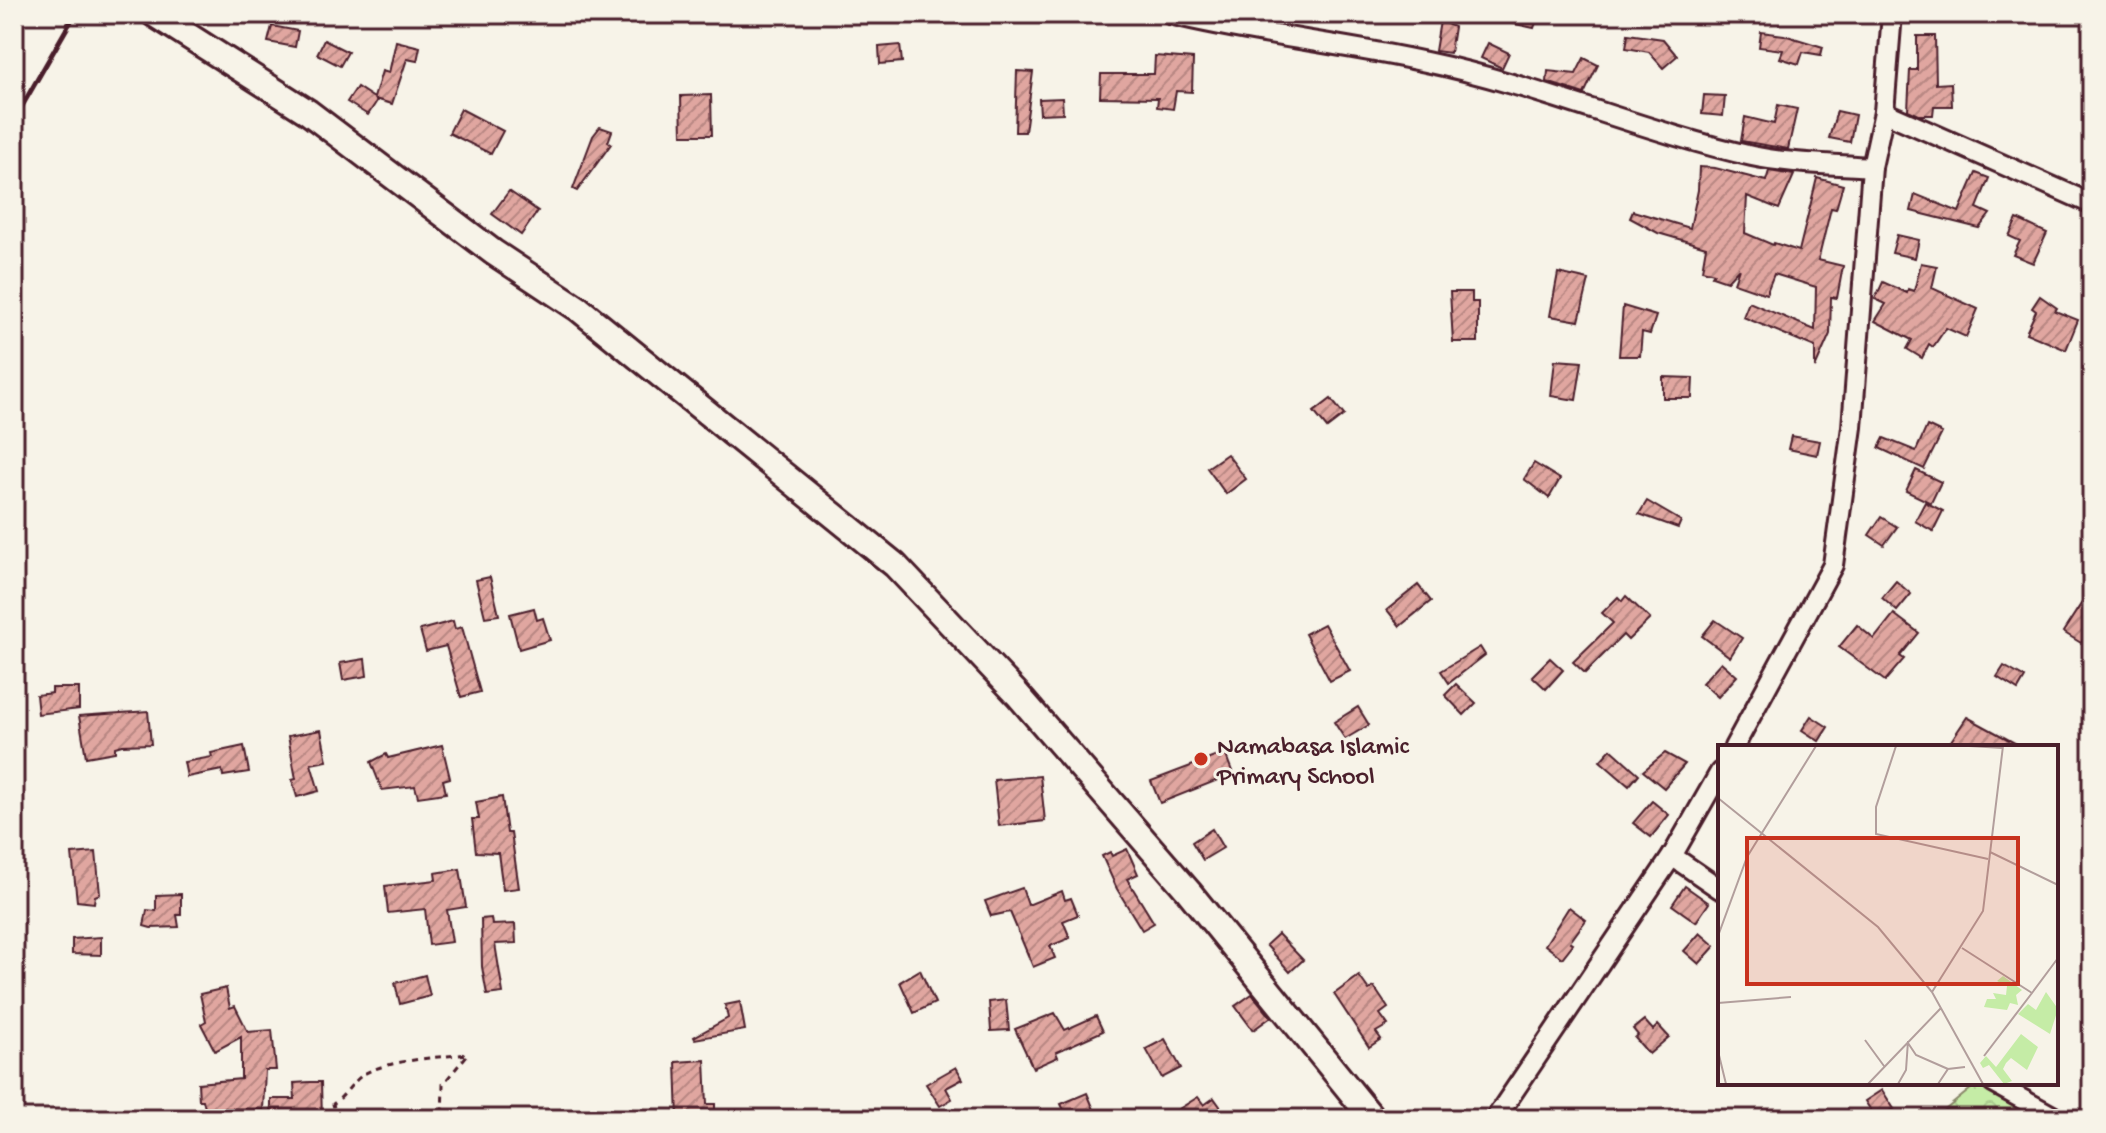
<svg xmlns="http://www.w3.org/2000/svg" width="2106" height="1133" viewBox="0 0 2106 1133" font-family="'Gochi Hand',sans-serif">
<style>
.forest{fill:url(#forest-crowns);stroke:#888668;stroke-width:2}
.building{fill:url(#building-hatch);stroke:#4a1f2b;stroke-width:2}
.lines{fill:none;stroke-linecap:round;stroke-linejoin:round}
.minor-casing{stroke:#4a1f2b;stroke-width:24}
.tertiary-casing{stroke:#4a1f2b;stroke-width:30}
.path{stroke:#4a1f2b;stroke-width:3;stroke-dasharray:6 6;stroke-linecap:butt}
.minor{stroke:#f7f3e8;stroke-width:18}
.tertiary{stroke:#f7f3e8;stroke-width:24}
.rail{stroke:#4a1f2b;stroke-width:5}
.poi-dot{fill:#c8321e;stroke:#f7f3e8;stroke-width:3}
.labels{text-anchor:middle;stroke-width:6;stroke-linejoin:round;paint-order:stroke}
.poi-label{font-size:26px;fill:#4a1f2b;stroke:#f7f3e8;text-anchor:start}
.inset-road{fill:none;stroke:#b29e9c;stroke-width:2}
.view{fill:#c8321e;fill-opacity:0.15;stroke:#c8321e;stroke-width:4}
.inset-edge{fill:none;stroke:#4a1f2b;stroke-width:4}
</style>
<defs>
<pattern id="forest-crowns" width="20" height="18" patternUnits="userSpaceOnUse" patternTransform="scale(2)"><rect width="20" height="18" fill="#c5eca6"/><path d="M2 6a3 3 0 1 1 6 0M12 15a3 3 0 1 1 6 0" fill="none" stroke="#abca8f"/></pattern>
<pattern id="building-hatch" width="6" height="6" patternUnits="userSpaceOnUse" patternTransform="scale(2)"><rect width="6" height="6" fill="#e0a6a0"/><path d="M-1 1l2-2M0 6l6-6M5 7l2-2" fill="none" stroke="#b88783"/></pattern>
</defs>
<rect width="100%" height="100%" fill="#f7f3e8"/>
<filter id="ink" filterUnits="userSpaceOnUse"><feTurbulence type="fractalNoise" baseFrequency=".0125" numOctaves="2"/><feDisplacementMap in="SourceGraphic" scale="16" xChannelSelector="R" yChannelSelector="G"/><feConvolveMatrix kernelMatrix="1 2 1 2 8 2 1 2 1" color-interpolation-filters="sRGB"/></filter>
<g filter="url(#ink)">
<path class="forest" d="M1978 1083H2001L2060 1119H1942L1940 1114Z"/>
<g class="building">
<path d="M1497 14H1539L1534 28 1497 20Z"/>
<path d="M1440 21 1454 27 1450 53 1435 51Z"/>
<path d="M272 26 298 31 295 47 268 42Z"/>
<path d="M1761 32 1784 35 1823 47 1821 55 1803 52 1799 64 1780 58 1783 50 1759 47Z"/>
<path d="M1628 34 1663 39 1677 56 1663 68 1649 52 1626 48Z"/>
<path d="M1917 36H1935L1936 84 1951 83 1952 106H1934L1933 115H1919L1908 110 1910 70H1917Z"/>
<path d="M324 40 348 52 340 66 317 54Z"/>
<path d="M396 41 420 47 417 61 407 59 392 104 375 99 377 101 368 115 347 102 357 87 374 98 382 71 389 73Z"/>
<path d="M1488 43 1509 53 1502 68 1481 58Z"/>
<path d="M900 45 902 62 880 64 879 47Z"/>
<path d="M1155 56 1193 59 1192 92 1176 91 1173 109 1157 107 1158 98 1100 97 1101 74H1154Z"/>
<path d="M1584 58 1598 65 1584 94 1547 82 1548 71 1576 74Z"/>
<path d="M1017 71 1033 72 1025 132H1015Z"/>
<path d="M711 95 712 135H682L681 96Z"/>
<path d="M1704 95 1725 96 1723 116 1702 114Z"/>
<path d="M1062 98 1063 113 1040 114 1039 99Z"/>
<path d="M1778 105 1797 109 1788 149 1741 141 1745 117 1774 124Z"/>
<path d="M461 109 503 131 491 154 449 133Z"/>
<path d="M1837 111 1855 115 1850 142 1829 138Z"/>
<path d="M600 127 612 131 608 142 611 144 577 191 573 189 593 136Z"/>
<path d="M1699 167 1715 168 1766 181 1769 171 1794 175 1779 209 1747 196 1745 233 1773 245 1774 243 1799 251 1817 178 1843 185 1836 209 1831 208 1819 257 1818 260 1843 266 1837 298 1831 297 1830 334 1815 368V347L1743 317 1749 302 1815 330 1816 287 1774 274 1766 294 1734 283 1739 268 1727 281 1712 276 1714 273 1702 270 1706 247 1658 233 1630 218 1633 211 1690 228 1698 190Z"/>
<path d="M1976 173 1989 178 1977 208 1990 214 1979 228 1911 211 1915 194 1959 212Z"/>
<path d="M509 191 538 211 521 235 492 214Z"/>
<path d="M2017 219 2047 233 2033 263 2013 255 2020 241 2009 236Z"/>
<path d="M1897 235 1919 240 1915 258 1892 253Z"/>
<path d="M1921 263 1937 266 1932 288 1978 309 1966 337 1946 328 1933 347 1929 344 1922 358 1907 349 1912 340 1875 321 1886 304 1875 299 1883 282 1907 293 1908 289 1914 291Z"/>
<path d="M1558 273 1589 280 1579 321 1550 316Z"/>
<path d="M1450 292H1472V302H1478V342H1453Z"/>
<path d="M2040 296 2057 308 2055 311 2078 320 2066 350 2026 333 2036 311 2032 308Z"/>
<path d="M1623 306 1656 316 1650 334 1642 332 1640 356H1619Z"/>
<path d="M1555 360 1582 362 1576 400 1551 396Z"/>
<path d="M1663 377 1693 378 1692 398H1663Z"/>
<path d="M1331 399 1344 415 1327 428 1314 412Z"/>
<path d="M1927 426 1942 433 1924 469 1879 448 1884 438 1916 451Z"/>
<path d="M1791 436 1820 441 1817 455 1788 449Z"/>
<path d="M1227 454 1246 479 1226 494 1207 468Z"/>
<path d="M1534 463 1560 479 1549 498 1524 479Z"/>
<path d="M1916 470 1941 482 1931 503 1906 491Z"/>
<path d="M1647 501 1681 521 1678 528 1639 514Z"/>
<path d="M1925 502 1943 511 1933 531 1915 521Z"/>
<path d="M1881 517 1897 527 1884 545 1869 535Z"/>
<path d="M490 577 499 615 485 617 476 580Z"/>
<path d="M1896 581 1911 594 1897 611 1882 598Z"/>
<path d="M1418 585 1431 601 1400 626 1387 610Z"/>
<path d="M1626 596 1650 619 1628 640 1623 635 1585 673 1573 662 1613 623 1602 613 1618 597 1622 601Z"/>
<path d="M2083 601 2092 607V627L2081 643 2063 632Z"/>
<path d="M534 608 537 620 543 618 550 640 519 649 510 614Z"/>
<path d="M1894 614 1919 633 1900 656 1904 659 1885 681 1839 647 1857 625 1874 639Z"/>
<path d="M1715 620 1742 638 1730 657 1702 636Z"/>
<path d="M453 621 455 629 462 627 480 692 461 697 446 646 426 651 420 630Z"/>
<path d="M1324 624 1350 671 1330 681 1305 634Z"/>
<path d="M1480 647 1485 655 1449 683 1441 671Z"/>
<path d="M1550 658 1563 670 1546 689 1532 676Z"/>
<path d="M365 659 367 676 343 680 340 663Z"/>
<path d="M1721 662 1737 676 1718 697 1702 683Z"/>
<path d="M2004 666 2025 678 2018 690 1997 677Z"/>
<path d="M1456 684 1476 703 1464 715 1445 695Z"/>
<path d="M52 688H79V709L38 714 36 695 52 693Z"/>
<path d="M1358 707 1369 725 1345 739 1334 722Z"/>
<path d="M148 711 151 744 122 745 115 747V752L86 757 79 716Z"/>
<path d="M1811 716 1828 727 1819 741 1802 730Z"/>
<path d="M1967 717 2022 747H1947Z"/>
<path d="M321 730 327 761 311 764 319 791 297 797 292 780 296 779 288 736Z"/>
<path d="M442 745 450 778 443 780 446 793 418 797 415 786 382 790 371 762 386 754 388 758Z"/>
<path d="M244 746 249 772 223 776 222 770 187 777 184 762 212 757 211 753Z"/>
<path d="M1611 749 1639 774 1629 786 1600 761Z"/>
<path d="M1225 753 1233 774 1160 803 1151 781Z"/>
<path d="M1665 753 1685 764 1664 788 1643 771Z"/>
<path d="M1040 776 1045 821 999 826 994 780Z"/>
<path d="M502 797 507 833H511L519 888 503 890 498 853 476 852 472 819H479L476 802Z"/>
<path d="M1652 801 1669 815 1651 837 1633 823Z"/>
<path d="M1212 829 1223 848 1203 860 1192 842Z"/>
<path d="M1127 849 1138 874 1127 879 1154 923 1142 930 1117 889 1102 856 1110 852 1112 856Z"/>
<path d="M96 852 100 894 95 896 94 903 77 901 72 854Z"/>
<path d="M460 869 466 907 447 910 452 942 429 945 425 909 388 913 385 886 436 880 435 873Z"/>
<path d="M1685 886 1709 903 1696 922 1672 905Z"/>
<path d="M1022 888 1028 905 1062 891 1065 900 1071 898 1078 915 1063 921 1070 938 1050 946 1055 958 1033 967 1010 912 991 916 985 901Z"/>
<path d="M181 894V915H177L179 927 151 928 144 926 147 910 156 911V895Z"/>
<path d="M1569 907 1586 920 1570 942 1573 944 1562 958 1545 945Z"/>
<path d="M491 918 492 925 515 924 516 943 495 944 503 993 487 995 482 967 481 919Z"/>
<path d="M1700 933 1715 946 1699 964 1684 951Z"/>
<path d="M1278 934 1303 960 1290 972 1266 945Z"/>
<path d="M101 937V955L72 954V939Z"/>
<path d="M920 970 935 1003 914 1013 900 982Z"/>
<path d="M425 975 430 996 400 1004 395 983Z"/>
<path d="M1359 976 1369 990 1374 987 1388 1008 1380 1014 1388 1025 1376 1032 1381 1039 1369 1047 1334 994Z"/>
<path d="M226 988 230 1008 235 1006 248 1032 272 1030 276 1070H265L263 1110 205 1108 203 1100H199L198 1083 241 1079V1037L215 1051 201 1024 206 1021 200 994Z"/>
<path d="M1252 994 1271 1017 1253 1030 1235 1006Z"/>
<path d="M1006 1000 1009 1030 991 1031 989 1002Z"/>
<path d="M740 1002 745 1030 695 1039 694 1037 728 1018 725 1005Z"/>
<path d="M1055 1013 1065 1030 1096 1016 1103 1031 1056 1052 1058 1057 1033 1068 1015 1029Z"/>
<path d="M1644 1020 1653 1030 1658 1025 1669 1037 1649 1054 1635 1038 1638 1035 1633 1029Z"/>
<path d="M1165 1039 1181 1068 1162 1078 1146 1049Z"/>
<path d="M705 1060 707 1104H715V1119H678L676 1062Z"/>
<path d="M956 1067 963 1079 946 1088 952 1099 940 1106 926 1084Z"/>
<path d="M310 1082H321L322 1119H271V1099H295L294 1083Z"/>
<path d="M1882 1090 1894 1109 1876 1119 1865 1101Z"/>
<path d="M1087 1093 1098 1119H1068L1061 1104Z"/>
<path d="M1198 1097 1204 1105 1214 1098 1229 1119H1163Z"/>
</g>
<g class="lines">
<defs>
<g id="minor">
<path d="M1170 14C1254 35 1341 43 1426 62 1537 85 1641 131 1752 156 1790 164 1833 164 1872 167"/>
<path d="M1884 112 2092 204"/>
<path d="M1734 747 1833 565 1852 427 1872 167 1884 112 1892 14"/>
<path d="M1672 856 1720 889"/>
<path d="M1993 1083 2058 1119"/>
<path d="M1495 1119 1672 856 1720 772"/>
</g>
<path id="tertiary" d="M154 14 308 112 493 252 579 309 895 565 1018 695 1189 892 1373 1119"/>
</defs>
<use href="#minor" class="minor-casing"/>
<use href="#tertiary" class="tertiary-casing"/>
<path class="path" d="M337 1119 333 1104C345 1096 352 1082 364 1074 388 1060 440 1057 468 1054L443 1084 442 1119"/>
<use href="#minor" class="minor"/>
<use href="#tertiary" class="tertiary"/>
<path class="rail" d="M14 120 75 14"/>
</g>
</g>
<circle class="poi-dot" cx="1201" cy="759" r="8"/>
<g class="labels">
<g class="poi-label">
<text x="1217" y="753">Namabasa Islamic<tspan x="1217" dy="30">Primary School</tspan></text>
</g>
</g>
<g transform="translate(1718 745)">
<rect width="340" height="340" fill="#f7f3e8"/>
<path d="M285 231 304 245 298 250 300 260 292 258 289 265 266 262 269 254H278L275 248 288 250 289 241 279 236ZM328 247 340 264 332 289 300 269 310 259 318 265ZM303 289 320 302 309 325 293 313 288 318 285 324 294 336 286 339 271 320 265 323 262 318 268 311 278 322Z" fill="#c5eca6"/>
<path class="inset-road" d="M178 1 158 62V89L270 114M251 1 285 3M0 53 160 182 214 247 265 339M272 107 340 140M0 191 29 112 98 1M244 203 314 248 340 213M214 247 265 166 285 1M0 258 73 252M147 295 166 321M190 298 198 310 230 324M0 306 8 339M266 311 314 248M150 339 223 263M180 339 188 325 190 296M220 339 230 324 247 322"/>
<path class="view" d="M29 93H300V239H29Z"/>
<rect width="340" height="340" class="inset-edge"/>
</g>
<rect width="2106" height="1133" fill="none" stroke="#f7f3e8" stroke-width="48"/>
<rect x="24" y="24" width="2058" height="1085" fill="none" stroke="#4a1f2b" stroke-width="3" filter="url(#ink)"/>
</svg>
